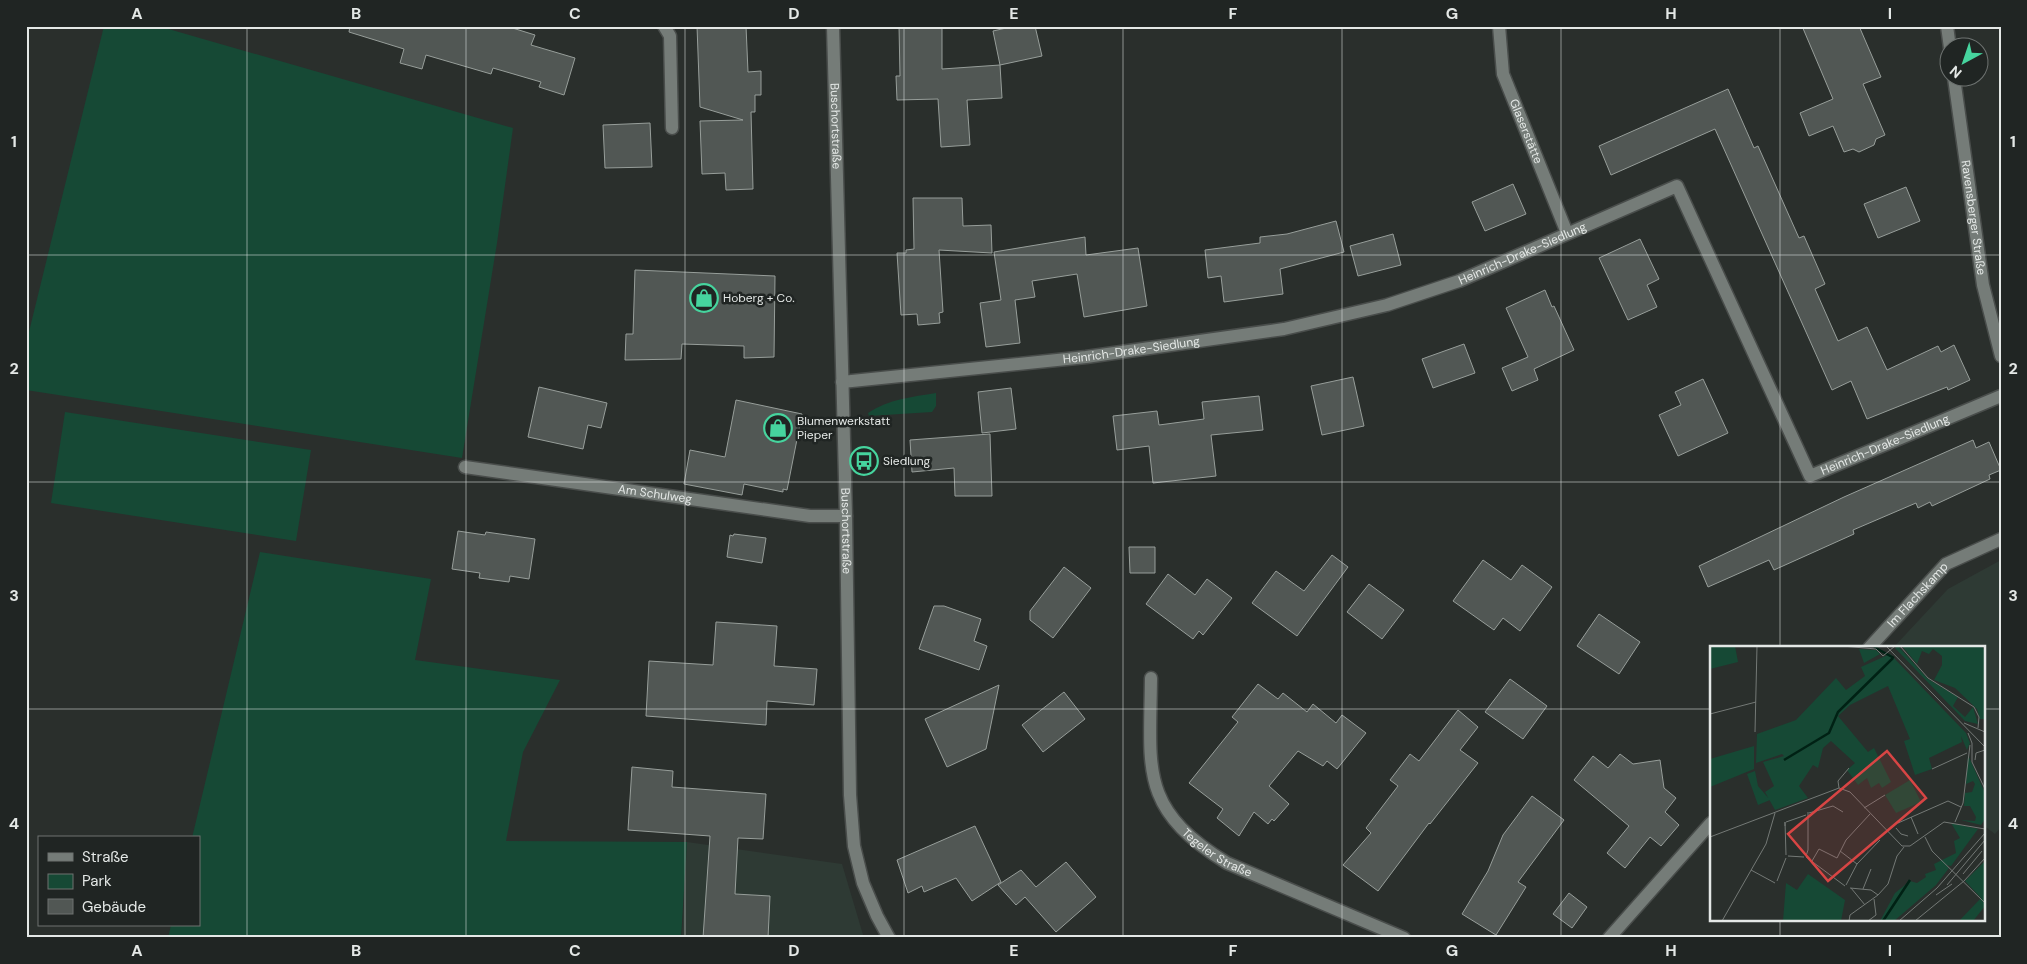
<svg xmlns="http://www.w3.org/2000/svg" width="2027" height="964" viewBox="0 0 2027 964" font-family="'DM Sans',sans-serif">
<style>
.built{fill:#2e3a34}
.green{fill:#164935}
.building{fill:#515754;stroke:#979e9a}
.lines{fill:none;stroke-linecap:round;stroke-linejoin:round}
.minor-casing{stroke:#494d4b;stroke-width:15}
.secondary-casing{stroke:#494d4b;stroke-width:15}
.minor{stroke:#757c78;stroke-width:12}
.secondary{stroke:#757c78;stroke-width:12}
.grid{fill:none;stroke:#e4e8e6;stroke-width:1;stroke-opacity:0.55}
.labels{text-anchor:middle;stroke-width:5;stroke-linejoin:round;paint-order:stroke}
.street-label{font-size:12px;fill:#e4e8e6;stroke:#202523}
.poi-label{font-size:12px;fill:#e4e8e6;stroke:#202523;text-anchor:start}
.inset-river{fill:none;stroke:#002114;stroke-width:2.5}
.inset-road{fill:none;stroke:#747976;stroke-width:1}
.view{fill:#d84544;fill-opacity:0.15;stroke:#d84544;stroke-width:2.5}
.inset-edge{fill:none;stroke:#e4e8e6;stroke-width:2.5}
.neatline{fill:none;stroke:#e4e8e6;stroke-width:2}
.grid-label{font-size:16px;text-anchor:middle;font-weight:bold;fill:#e4e8e6}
</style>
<rect width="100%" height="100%" fill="#2a2f2c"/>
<g class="built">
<path d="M2001 560V827L1995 834 1983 825V648H1893L1948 589Z"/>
<path d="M687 842 842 864 864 938H682Z"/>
</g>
<g class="green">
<path d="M104 26H158L513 128 497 243 462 458 26 390V344Z"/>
<path d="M936 393V406L932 412 869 416 868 413C889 399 912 397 936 393Z"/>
<path d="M65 412 311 450 296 541 51 503Z"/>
<path d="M260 552 431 579 415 660 560 680 523 752 506 841 687 842 681 938H168L171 925H199V838H192Z"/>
</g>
<g class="building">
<path d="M350 26H506L535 35 531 45 575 58 564 95 539 87 541 82 493 68 491 74 426 55 422 69 400 63 404 49 349 32Z"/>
<path d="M697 26H746L748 72 761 71V95H755V112H751L753 189 726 190 725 173 702 174 700 121 743 120 700 107Z"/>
<path d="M899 26H942V69L1000 65 1002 98 967 100 970 145 941 147 938 99 897 100 896 76H900Z"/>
<path d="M1015 26H1035L1042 56 1000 65 993 31Z"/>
<path d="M1802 26H1859L1881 77 1863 84 1885 135 1876 139 1874 145 1859 152 1853 149 1844 152 1833 126 1809 136 1800 113 1833 99Z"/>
<path d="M1728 89 1754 148 1758 146 1799 238 1804 236 1825 284 1815 289 1838 341 1867 327 1887 370 1938 346 1941 352 1954 345 1970 380 1948 390 1947 387 1867 419 1851 381 1832 390 1715 129 1611 175 1599 146Z"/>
<path d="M650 123 652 167 605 168 603 125Z"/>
<path d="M1513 184 1526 214 1485 231 1472 202Z"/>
<path d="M1906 187 1920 221 1878 238 1864 204Z"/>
<path d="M913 198H962L963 226 991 225 992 253 939 250 943 312 939 313 940 323 918 325 917 314 901 315 897 253H906V250L914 249Z"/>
<path d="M1336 221 1344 252 1280 269 1283 294 1224 302 1221 276 1208 278 1205 250 1260 243V237L1287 234Z"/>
<path d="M1393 234 1401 265 1358 276 1350 246Z"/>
<path d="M1085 237 1086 255 1138 248 1147 306 1084 317 1077 274 1032 281 1035 297 1015 300 1020 343 986 347 980 303 1001 300 994 252Z"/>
<path d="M1640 239 1659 279 1647 285 1657 307 1628 320 1599 258Z"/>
<path d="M635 270 775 276 774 357 744 358V346L682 344 681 359 625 360 626 334H633Z"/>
<path d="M1545 290 1552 307 1554 306 1574 350 1534 369 1538 380 1512 391 1502 368 1528 357 1506 308Z"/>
<path d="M1464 344 1475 373 1433 388 1422 359Z"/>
<path d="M1353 377 1364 426 1322 435 1311 386Z"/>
<path d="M1703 379 1728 433 1678 456 1659 415 1681 405 1675 392Z"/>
<path d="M539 387 607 403 601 428 588 425 583 449 528 437Z"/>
<path d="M1011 388 1016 429 982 433 978 392Z"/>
<path d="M1259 396 1263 430 1211 435 1216 476 1153 483 1149 446 1117 450 1113 416 1157 411 1159 425 1204 419 1202 402Z"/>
<path d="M736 400 802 414 787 490 783 489V492L744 484 742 495 684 484 690 450 725 457Z"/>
<path d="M990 434 992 496H955L954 468 912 472 910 440Z"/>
<path d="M1973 440 1976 448 1989 442 2001 470 1989 475 1990 479 1932 506 1930 502 1918 508 1916 503 1853 530 1854 534 1774 570 1769 560 1708 587 1699 566 1844 497Z"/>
<path d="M458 531 485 535 486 532 535 539 529 579 510 576 509 582 479 578 480 573 452 569Z"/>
<path d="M734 534 766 538 762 563 727 557 730 535 733 536Z"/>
<path d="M1129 547H1155V573H1130Z"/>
<path d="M1332 555 1348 567 1297 636 1252 603 1276 571 1304 591Z"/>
<path d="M1483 560 1511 580 1522 565 1552 587 1520 631 1503 618 1494 630 1453 601Z"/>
<path d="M1064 567 1091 588 1053 638 1030 620V611Z"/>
<path d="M1168 574 1195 595 1207 579 1232 598 1203 635 1199 631 1193 639 1146 604Z"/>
<path d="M1369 584 1404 610 1382 639 1347 612Z"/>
<path d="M934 606H944L981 619 974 641 987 646 979 670 919 649Z"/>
<path d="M1599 614 1640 642 1619 674 1577 646Z"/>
<path d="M716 622 777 626 774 666 817 669 814 705 767 701 766 725 646 716 649 661 713 665Z"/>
<path d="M1510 679 1547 706 1523 739 1485 712Z"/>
<path d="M1258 684 1278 699 1283 693 1307 712 1313 704 1336 723 1342 715 1366 733 1337 769 1327 761 1323 766 1298 751 1269 786 1289 804 1274 821 1272 819 1268 824 1254 812 1239 836 1217 818 1223 809 1189 783 1238 722 1232 717Z"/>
<path d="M999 685 986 749 947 767 925 719Z"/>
<path d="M1064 692 1085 719 1043 752 1022 725Z"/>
<path d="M1458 710 1478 727 1460 750 1478 763 1430 824 1429 823 1378 891 1343 865 1371 833 1366 828 1398 786 1390 780 1410 754 1419 761Z"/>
<path d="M1620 754 1633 764 1660 760 1664 788 1676 798 1665 812 1679 825 1661 846 1650 837 1625 868 1607 853 1629 826 1574 780 1593 756 1608 768Z"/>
<path d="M632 767 673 771 672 787 766 794 763 839 738 838 735 894 770 896 768 938H703L710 836 628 830Z"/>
<path d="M1532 796 1564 820 1518 882 1526 887 1496 935 1462 914 1488 871 1503 835Z"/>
<path d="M975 826 1001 882 972 901 956 878 924 892 922 886 908 893 897 860Z"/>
<path d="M1066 862 1096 897 1056 932 1025 897 1016 905 998 885 1021 870 1036 887Z"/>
<path d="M1569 893 1587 907 1572 928 1553 914Z"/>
</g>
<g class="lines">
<defs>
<g id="minor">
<path d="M664 26 670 36 672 128"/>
<path id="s1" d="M1499 26 1503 74 1567 233"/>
<path d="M1947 26 1950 48"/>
<path id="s2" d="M1954 78 1983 285 2001 356"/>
<path id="s3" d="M842 382 1086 357 1284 329 1387 305 1459 281 1677 186 1810 476 2001 396"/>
<path id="s4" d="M465 467 810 516H846"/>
<path id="s5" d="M1869 648 1946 564 2001 539"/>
<path id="s6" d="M1151 678C1150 770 1139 809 1227 863L1404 938"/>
<path d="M1609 938 1711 823"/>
</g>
<g id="secondary">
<path id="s7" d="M833 26 846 516 850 795 854 846 863 883 877 916 889 938"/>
</g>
</defs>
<use href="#minor" class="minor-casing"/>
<use href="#secondary" class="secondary-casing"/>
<use href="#minor" class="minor"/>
<use href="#secondary" class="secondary"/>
</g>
<path class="grid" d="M247 26V938M466 26V938M685 26V938M904 26V938M1123 26V938M1342 26V938M1561 26V938M1780 26V648M26 255H2001M26 482H2001M26 709H1711M1983 709H2001M1780 920V938"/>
<defs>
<symbol id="shop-ring" viewBox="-11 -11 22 22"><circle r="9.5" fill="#202523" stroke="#46d49e" stroke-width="1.5"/><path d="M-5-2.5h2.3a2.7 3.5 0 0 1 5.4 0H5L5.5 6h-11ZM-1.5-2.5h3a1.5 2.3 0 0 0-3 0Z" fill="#46d49e"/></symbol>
<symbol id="bus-ring" viewBox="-11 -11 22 22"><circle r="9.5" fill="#202523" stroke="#46d49e" stroke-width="1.5"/><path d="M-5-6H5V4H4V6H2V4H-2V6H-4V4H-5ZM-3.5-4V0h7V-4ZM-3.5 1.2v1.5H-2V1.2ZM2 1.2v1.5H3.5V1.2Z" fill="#46d49e"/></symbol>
</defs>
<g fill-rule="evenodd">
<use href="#shop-ring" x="688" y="282" width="32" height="32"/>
<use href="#shop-ring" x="762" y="412" width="32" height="32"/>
<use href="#bus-ring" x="848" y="445" width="32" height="32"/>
</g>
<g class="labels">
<g class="street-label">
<text dy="4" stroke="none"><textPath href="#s7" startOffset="100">Buschortstraße</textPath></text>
<text dy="4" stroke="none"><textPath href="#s1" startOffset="110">Glaserstätte</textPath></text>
<text dy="4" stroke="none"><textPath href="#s2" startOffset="141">Ravensberger Straße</textPath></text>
<text dy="4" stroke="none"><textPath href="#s3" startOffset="696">Heinrich-Drake-Siedlung</textPath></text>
<text dy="4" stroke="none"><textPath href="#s3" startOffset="291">Heinrich-Drake-Siedlung</textPath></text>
<text dy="4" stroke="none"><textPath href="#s3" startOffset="1265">Heinrich-Drake-Siedlung</textPath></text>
<text dy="4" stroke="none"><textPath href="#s4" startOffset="192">Am Schulweg</textPath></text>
<text dy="4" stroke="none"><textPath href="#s7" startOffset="505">Buschortstraße</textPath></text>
<text dy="4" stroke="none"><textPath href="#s5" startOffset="72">Im Flachskamp</textPath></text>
<text dy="4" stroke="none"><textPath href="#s6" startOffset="202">Tegeler Straße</textPath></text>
</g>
<g class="poi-label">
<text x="723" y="302">Hoberg + Co.</text>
<text x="797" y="425">Blumenwerkstatt<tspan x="797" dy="14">Pieper</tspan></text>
<text x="883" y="465">Siedlung</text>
</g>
</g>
<g transform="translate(1710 646)">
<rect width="275" height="275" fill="#2a2f2c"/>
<path d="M0 0H25L28 16 0 23ZM188 0 218 33 248 51 243 60 255 71 263 61 268 78 255 75 185 2ZM192 0H272L275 6V73H270L267 63 245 42 224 34 232 19V10L223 3 219 8 212 5 207 18ZM149 3 166 4 170 8 154 17ZM180 8 256 87 260 97 257 104 251 90 252 96 219 112 222 123 205 129 194 95 200 93 178 40 140 59 128 70 158 106 164 102 181 136 172 142 169 137 161 142 157 132 148 139 137 124 145 117 121 95 113 102 108 122 103 119 89 140 98 152 65 164 55 146 64 140 53 116 74 110 72 108 46 117 47 88 86 74 126 32 136 44 155 30 151 21ZM44 100V123L0 141V113ZM258 109 275 147V173L271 179 251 174 265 175 266 171 260 160H254L255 147 262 146 265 138 263 135 256 138ZM45 125 48 140 60 154 48 159 37 128ZM200 134 211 156 186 167 175 149ZM241 177 268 183 241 220 236 219 239 222 226 239 184 275H170L185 247 200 235 207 237 216 231 215 228 226 224 224 218 246 207 244 195 250 192ZM275 215V260L263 275H249L271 252 255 235ZM98 228 135 254 131 275H73L76 237 87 244Z" fill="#164935"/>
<path class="inset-river" d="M164 1 184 12M74 114 119 87 128 66 183 12M173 275 200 234"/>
<path class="inset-road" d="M132 0 166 3 173 10 185 0M176 0 275 101M190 0 218 32 264 61 269 71 268 82M0 68 46 56M254 77 275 86M45 86 47 0M258 87 262 97V116L275 143M265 114 266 107 275 104M222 123 257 107M129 142 128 135 139 122M154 162 175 149M99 167 123 160 133 166M201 171 208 188M76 176 96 169M245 176 253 157 260 99M188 177 238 155 251 161M75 180V176L76 209M186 182 191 188 198 190M0 191 129 142 140 146 192 200H200L234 176 275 183M215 191 222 205 275 257M130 205 147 218M78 210 94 211M96 210 98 204V166M96 211 135 240M102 215 109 203 127 212 136 194 160 168M41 224 65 237M253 228 272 205M67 235 76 212M136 239 147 218 170 194M237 239 275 194M140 242 161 244 168 249 178 238 187 210 194 201M141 242 155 259M153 243 161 223M226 249 242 238M12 275 56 198 65 167M139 275 140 269 168 249M158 275 166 269 164 253M189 275 227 242 275 187M205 275 254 235 275 212"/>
<path class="view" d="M177 105 216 152 118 235 78 188Z"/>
<rect width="275" height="275" class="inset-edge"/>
</g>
<rect width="2027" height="964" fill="none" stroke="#202523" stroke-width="55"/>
<rect x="38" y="836" width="162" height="90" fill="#202523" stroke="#6e7371"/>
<rect x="48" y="853" width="25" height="8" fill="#757c78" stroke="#6e7371"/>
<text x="82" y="862" font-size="15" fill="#e4e8e6">Straße</text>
<rect x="48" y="874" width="25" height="15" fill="#164935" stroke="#6e7371"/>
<text x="82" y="886" font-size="15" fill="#e4e8e6">Park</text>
<rect x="48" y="899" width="25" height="15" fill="#515754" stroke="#6e7371"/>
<text x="82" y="912" font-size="15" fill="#e4e8e6">Gebäude</text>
<g transform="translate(1964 62) rotate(220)"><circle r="24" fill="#202523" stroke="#6e7371"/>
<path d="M0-4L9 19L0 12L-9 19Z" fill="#46d49e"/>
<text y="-8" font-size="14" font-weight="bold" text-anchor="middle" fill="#e4e8e6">N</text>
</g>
<rect x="28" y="28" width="1972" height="908" class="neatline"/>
<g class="grid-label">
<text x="137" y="19">A</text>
<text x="356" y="19">B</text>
<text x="575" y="19">C</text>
<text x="794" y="19">D</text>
<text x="1014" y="19">E</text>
<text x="1233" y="19">F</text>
<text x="1452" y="19">G</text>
<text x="1671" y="19">H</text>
<text x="1890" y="19">I</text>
<text x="14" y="147">1</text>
<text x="2013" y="147">1</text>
<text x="14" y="374">2</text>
<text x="2013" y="374">2</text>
<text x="14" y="601">3</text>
<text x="2013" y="601">3</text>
<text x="14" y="829">4</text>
<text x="2013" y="829">4</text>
<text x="137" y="956">A</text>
<text x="356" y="956">B</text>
<text x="575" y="956">C</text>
<text x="794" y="956">D</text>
<text x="1014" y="956">E</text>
<text x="1233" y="956">F</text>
<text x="1452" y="956">G</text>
<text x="1671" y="956">H</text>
<text x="1890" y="956">I</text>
</g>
</svg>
